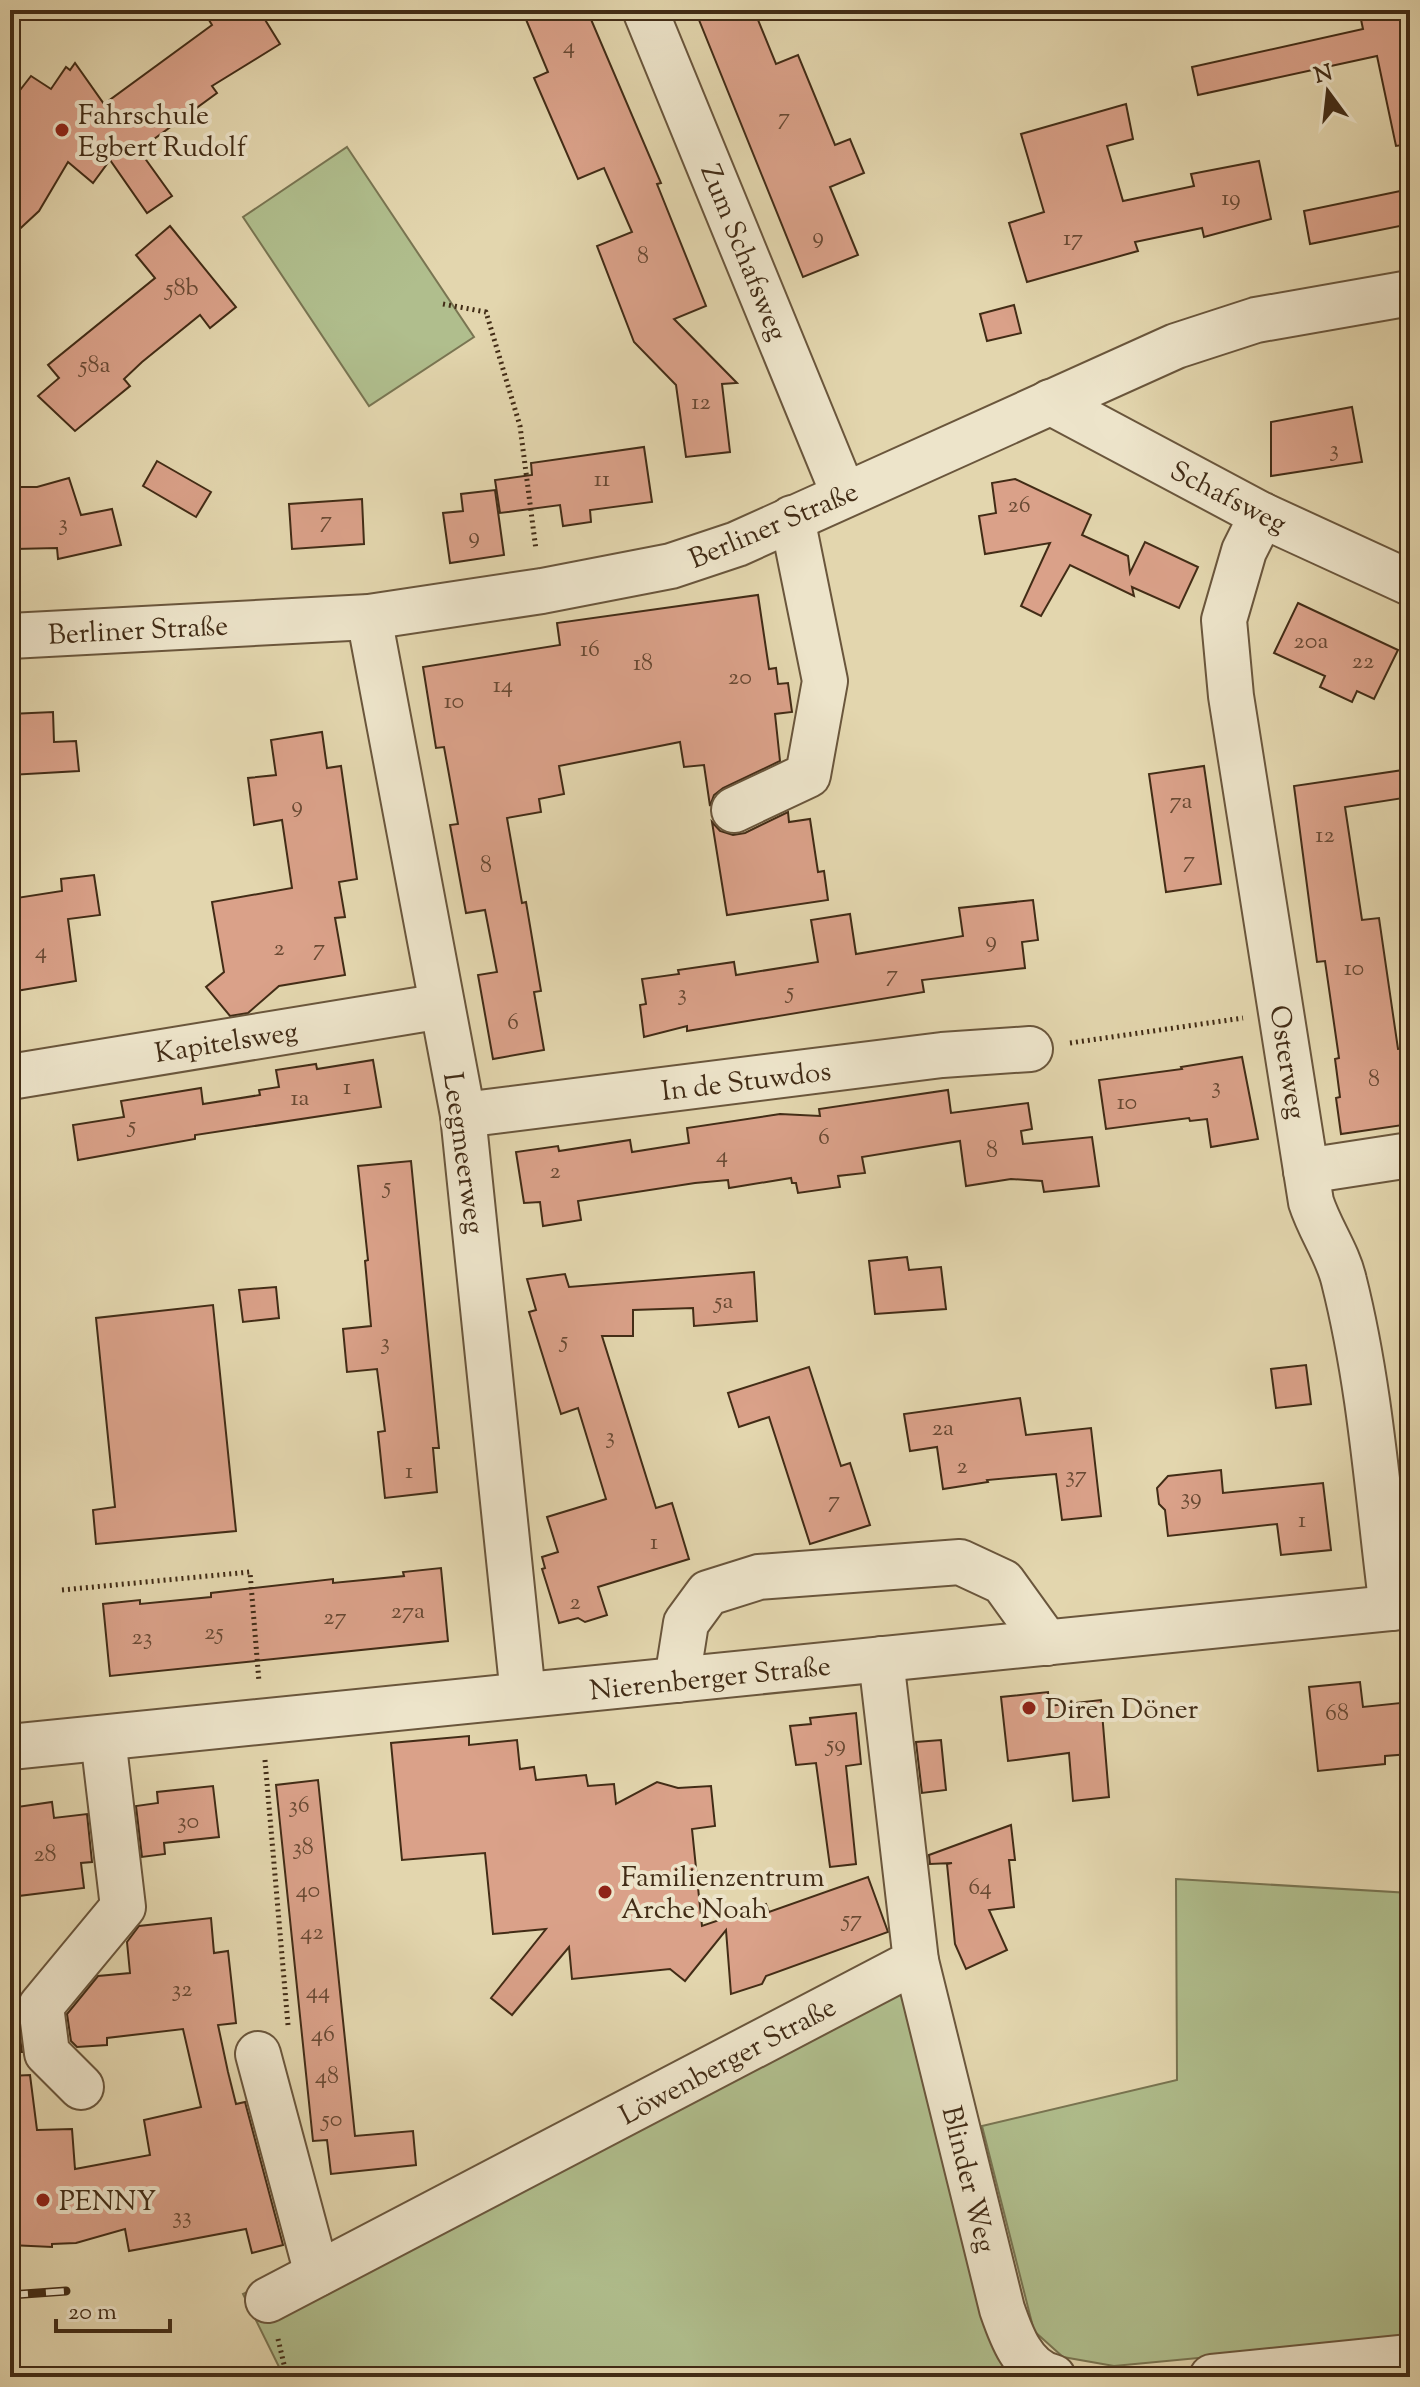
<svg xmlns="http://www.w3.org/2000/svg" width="1420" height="2387" viewBox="0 0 1420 2387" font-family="'Sorts Mill Goudy',serif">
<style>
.green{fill:#b0be8d;stroke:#797552;stroke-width:2}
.building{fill:#daa189;stroke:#422c16;stroke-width:2}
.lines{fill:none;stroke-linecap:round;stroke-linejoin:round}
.minor-casing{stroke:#6a563c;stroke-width:48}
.path{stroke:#422c16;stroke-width:5;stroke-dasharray:2 4;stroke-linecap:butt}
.minor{stroke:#ede4ca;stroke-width:44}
.rail-casing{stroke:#422c16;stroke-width:9}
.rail{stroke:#ede4ca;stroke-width:6;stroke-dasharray:18;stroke-linecap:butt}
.poi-dot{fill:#8f2418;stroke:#ede4ca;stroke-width:3}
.labels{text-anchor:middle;stroke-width:8;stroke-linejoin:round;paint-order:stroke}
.number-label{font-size:24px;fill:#684933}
.poi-label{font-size:28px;fill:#422c16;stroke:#ede4ca;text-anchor:start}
.street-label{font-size:28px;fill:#422c16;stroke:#ede4ca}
</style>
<rect width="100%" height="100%" fill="#e3d6ae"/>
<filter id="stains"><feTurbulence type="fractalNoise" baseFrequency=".0025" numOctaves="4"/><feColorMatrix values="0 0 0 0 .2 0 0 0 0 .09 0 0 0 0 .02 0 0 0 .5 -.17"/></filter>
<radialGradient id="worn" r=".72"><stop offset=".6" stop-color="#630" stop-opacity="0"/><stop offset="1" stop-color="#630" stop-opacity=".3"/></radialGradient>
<g class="green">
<path d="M347 147 474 337 369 406 243 217Z"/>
<path d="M1176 1879 1410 1893V2338L1114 2366 1063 2357 1034 2331 982 2126 1177 2080Z"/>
<path d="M901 1983 1014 2377H284L243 2294Z"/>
</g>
<g class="building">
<path d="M225 10H259L280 44 212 86 217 93 139 150 172 196 147 213 110 160 93 183 68 162 39 211 10 238V103L31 76 51 89 66 67 70 70 75 63 104 104 212 25 209 20Z"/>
<path d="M522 10H587L661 183 657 184 706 306 674 319 737 383 722 384 730 452 686 457 676 385 634 342 597 246 632 232 604 168 578 179 534 78 548 72Z"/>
<path d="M695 10H754L776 64 798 55 835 145 850 139 864 173 830 187 858 255 803 277Z"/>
<path d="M1359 10H1410V144L1396 146 1377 56 1198 95 1192 67 1363 29Z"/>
<path d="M1126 104 1133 139 1107 146 1123 201 1194 186 1191 174 1259 161 1271 219 1204 237 1202 228 1135 242 1138 251 1027 282 1009 223 1044 212 1021 134Z"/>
<path d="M1410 189V224L1310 244 1304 211Z"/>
<path d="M170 226 236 307 210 328 200 315 142 362 124 379 130 386 75 431 38 396 59 378 48 365 155 278 136 255Z"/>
<path d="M1014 305 1021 333 987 341 980 314Z"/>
<path d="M1352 407 1362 462 1271 476V422Z"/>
<path d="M644 447 652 502 590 510 591 522 563 526 560 505 500 513 495 480 532 475 531 463Z"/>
<path d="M157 461 211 492 196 517 143 486Z"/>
<path d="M69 478 81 515 112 509 121 545 58 559 57 548 15 549 12 487H37Z"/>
<path d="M1015 479 1091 515 1082 535 1128 556 1130 573 1145 542 1198 567 1179 608 1132 587 1134 596 1070 565 1041 616 1021 606 1050 543 985 554 979 516 996 513 992 483Z"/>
<path d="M495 490 504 555 450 563 443 513 463 511 461 494Z"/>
<path d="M362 499 364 544 292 549 289 504Z"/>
<path d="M758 595 769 669 776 668 778 684 788 683 792 712 775 714 780 761 723 788 714 795 710 806 704 765 684 767 680 742 559 766 564 794 539 799 541 812 507 818 522 903 526 902 541 991 534 992 544 1050 493 1059 478 975 497 972 485 910 466 913 450 825 458 824 444 747 436 748 423 667 560 645 557 623Z"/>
<path d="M1298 603 1398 650 1374 699 1357 691 1352 702 1320 687 1325 676 1274 653Z"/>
<path d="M53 712 54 742 76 741 79 771 10 775V714Z"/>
<path d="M322 732 327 768 341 766 357 879 339 882 345 917 335 918 345 975 279 986 248 1013 230 1016 206 987 224 972 212 902 292 888 282 820 254 825 248 778 276 775 271 740Z"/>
<path d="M1204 766 1221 884 1166 892 1149 774Z"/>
<path d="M1410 769V797L1345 807 1362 920 1379 918 1398 1049 1410 1048V1124L1341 1134 1336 1098 1340 1097 1335 1059 1339 1058 1325 961 1317 962 1294 786Z"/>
<path d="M788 812 789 822 810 819 818 872 824 871 828 900 727 915 712 822 720 831 733 835 745 833Z"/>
<path d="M94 875 100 915 68 919 76 981 10 992V899L62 891 61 879Z"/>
<path d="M1033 900 1038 940 1022 942 1025 968 922 980 924 992 687 1031V1026L644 1037 640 1005 646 1004 642 979 679 974 678 970 734 962 736 975 818 962 811 920 850 914 856 954 963 936 959 908Z"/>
<path d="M1242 1057 1258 1139 1211 1147 1207 1119 1190 1121 1189 1118 1106 1129 1099 1080 1182 1069 1181 1067Z"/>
<path d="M373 1060 381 1107 195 1135V1139L78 1160 73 1125 124 1117 121 1101 201 1088 203 1104 260 1095 259 1090 279 1087 276 1070 316 1064 317 1069Z"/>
<path d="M948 1090 951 1113 1028 1103 1032 1129 1021 1131 1023 1144 1092 1137 1099 1186 1044 1192 1042 1181 1011 1179 966 1186 960 1141 862 1157 865 1173 838 1176 840 1187 798 1193 796 1183H792L791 1178 729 1188 728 1180 695 1183 578 1201 581 1220 543 1226 540 1202 524 1203 516 1152 558 1146 559 1151 630 1140 632 1152 689 1143 687 1128 780 1114 820 1116 819 1109Z"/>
<path d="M411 1161 439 1448H433L437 1492 385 1498 378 1432 385 1431 377 1369 347 1372 343 1329 371 1326 365 1261 368 1260 358 1166Z"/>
<path d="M907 1257 909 1270 941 1267 946 1309 875 1314 869 1261Z"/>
<path d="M754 1272 757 1321 694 1326 693 1308 633 1310V1336H602L656 1508 672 1503 689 1559 598 1587 607 1615 585 1622 578 1618 559 1623 542 1569 545 1568 542 1557 558 1552 547 1517 606 1499 578 1408 561 1414 529 1312 536 1310 527 1279 565 1274 569 1287Z"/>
<path d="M276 1287 279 1318 243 1322 239 1290Z"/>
<path d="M213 1305 236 1531 96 1544 93 1510 115 1507 96 1318Z"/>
<path d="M1306 1365 1311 1404 1276 1408 1271 1369Z"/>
<path d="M809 1367 841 1466 850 1463 870 1525 810 1544 769 1417 739 1427 728 1393Z"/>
<path d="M1020 1398 1026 1435 1091 1428 1101 1516 1062 1520 1056 1474 987 1480 988 1482 943 1489 937 1447 910 1451 904 1414Z"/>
<path d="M1221 1470 1223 1493 1323 1483 1331 1550 1281 1555 1277 1524 1168 1536 1165 1510 1159 1504 1157 1488 1168 1476Z"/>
<path d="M441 1568 448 1641 110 1676 103 1604 140 1600V1604L211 1597V1593L333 1579V1583L404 1576 403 1572Z"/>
<path d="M1360 1682 1363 1707 1410 1702V1754L1385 1756V1764L1318 1771 1309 1687Z"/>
<path d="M1048 1692 1049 1706 1101 1700 1109 1797 1073 1801 1069 1753 1008 1761 1001 1697Z"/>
<path d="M856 1713 861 1764 846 1766 856 1864 830 1867 816 1763 796 1765 790 1726 811 1724 810 1718Z"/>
<path d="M469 1736V1745L517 1740 520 1769 534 1767 536 1780 586 1775 588 1786 614 1784 616 1804 657 1782 678 1788 711 1786 715 1826 692 1829 702 1926 766 1904 769 1912 868 1877 888 1932 766 1976 762 1984 731 1994 726 1930 685 1981 670 1969 572 1979 569 1947 512 2015 491 1998 546 1929 493 1934 485 1853 402 1860 391 1743Z"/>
<path d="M941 1740 946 1790 922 1793 916 1742Z"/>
<path d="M318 1780 355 2136 413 2131 416 2165 331 2174 327 2140 313 2141 276 1785Z"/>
<path d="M213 1786 219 1837 164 1843 165 1854 142 1857 136 1806 158 1803 157 1792Z"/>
<path d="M52 1802 54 1818 87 1814 92 1862 81 1863 84 1888 10 1897V1808Z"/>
<path d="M1011 1825 1015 1860H1009L1014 1907 989 1910 1007 1950 966 1969 955 1944 947 1864 952 1863 930 1864 929 1855Z"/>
<path d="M211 1918 214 1953 228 1951 236 2023 218 2025 228 2072 236 2104 245 2102 283 2245 252 2253 246 2229 129 2251 125 2229 76 2243 52 2244V2247L10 2245V2076L30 2075 37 2130 72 2129 75 2169 150 2155 144 2120 201 2107 183 2029 107 2038V2045L77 2047 71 2041 67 2014 98 1976 130 1973 127 1942 139 1926Z"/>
<path d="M10 1998H18L16 2009 22 2052H10Z"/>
</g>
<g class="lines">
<defs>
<g id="minor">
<path d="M645 10 844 495"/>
<path d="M1050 402 1262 515 1410 583"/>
<path d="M1262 515 1244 551 1224 620 1231 696 1311 1202C1320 1230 1338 1254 1344 1281 1371 1388 1378 1500 1392 1608"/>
<path d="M369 617 463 1115 523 1695"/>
<path d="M10 636 369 617 542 591 671 566 737 544 1176 346 1256 320 1410 293"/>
<path d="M734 810 808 775 825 681 792 518"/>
<path d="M10 1077 442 1006"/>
<path d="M463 1115 942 1055 1030 1049"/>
<path d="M1306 1171 1410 1155"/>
<path d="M677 1680 686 1623 708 1593 759 1577 960 1562 1003 1582 1047 1643"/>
<path d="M10 1747 1410 1606"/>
<path d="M916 1961 1002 2309C1011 2335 1023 2370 1053 2377"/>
<path d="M258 2054 317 2274"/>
<path d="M81 2087 47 2053 41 2006 123 1907 103 1738"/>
<path d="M268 2300 916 1961 881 1659"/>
<path d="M1212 2377 1410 2357"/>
</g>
</defs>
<use href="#minor" class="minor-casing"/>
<g class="path">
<path d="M443 304 486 312 520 426 536 550"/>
<path d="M1070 1043 1243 1018"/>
<path d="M62 1590 250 1572 259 1682"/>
<path d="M265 1760 288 2025"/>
<path d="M278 2339 287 2377"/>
</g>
<use href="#minor" class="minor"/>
<defs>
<path id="rail" d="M10 2295 66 2291"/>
</defs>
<use href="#rail" class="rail-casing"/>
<use href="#rail" class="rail"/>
</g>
<g class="poi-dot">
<circle cx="62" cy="130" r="8"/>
<circle cx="1029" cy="1708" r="8"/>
<circle cx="605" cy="1892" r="8"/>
<circle cx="43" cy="2200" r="8"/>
</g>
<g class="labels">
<g class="number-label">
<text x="569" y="53">4</text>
<text x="784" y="124">7</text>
<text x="1231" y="205">19</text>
<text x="818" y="243">9</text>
<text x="1073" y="245">17</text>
<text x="643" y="263">8</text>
<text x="182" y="295">58b</text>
<text x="95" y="372">58a</text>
<text x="701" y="409">12</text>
<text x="1334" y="456">3</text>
<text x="602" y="486">11</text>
<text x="1019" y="512">26</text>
<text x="326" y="527">7</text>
<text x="63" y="530">3</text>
<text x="474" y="543">9</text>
<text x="1311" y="648">20a</text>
<text x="590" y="656">16</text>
<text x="1363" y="668">22</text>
<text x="643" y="670">18</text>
<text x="740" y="684">20</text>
<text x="503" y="692">14</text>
<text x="454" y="708">10</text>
<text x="1181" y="808">7a</text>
<text x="297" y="812">9</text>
<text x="1325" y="842">12</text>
<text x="1189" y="867">7</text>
<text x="486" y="872">8</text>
<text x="991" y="947">9</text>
<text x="279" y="955">2</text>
<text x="319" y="955">7</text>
<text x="41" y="958">4</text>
<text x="1354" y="975">10</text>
<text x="892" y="981">7</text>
<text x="790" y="998">5</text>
<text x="682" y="1000">3</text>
<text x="513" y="1029">6</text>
<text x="1374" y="1086">8</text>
<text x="1216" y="1093">3</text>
<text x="347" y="1094">1</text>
<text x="300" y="1105">1a</text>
<text x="1127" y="1109">10</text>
<text x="132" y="1132">5</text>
<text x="824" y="1144">6</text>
<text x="992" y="1157">8</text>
<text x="722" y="1162">4</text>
<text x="555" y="1178">2</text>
<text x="387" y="1193">5</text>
<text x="724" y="1308">5a</text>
<text x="564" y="1347">5</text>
<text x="385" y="1349">3</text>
<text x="943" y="1435">2a</text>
<text x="610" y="1443">3</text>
<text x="962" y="1473">2</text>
<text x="409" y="1478">1</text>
<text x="1076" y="1482">37</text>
<text x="1191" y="1504">39</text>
<text x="834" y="1507">7</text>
<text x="1302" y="1527">1</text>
<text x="654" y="1549">1</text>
<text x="575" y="1609">2</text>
<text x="408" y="1618">27a</text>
<text x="335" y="1624">27</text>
<text x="214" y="1639">25</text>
<text x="142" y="1644">23</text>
<text x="1337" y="1720">68</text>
<text x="836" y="1751">59</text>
<text x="299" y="1812">36</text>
<text x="188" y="1828">30</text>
<text x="303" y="1854">38</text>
<text x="45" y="1861">28</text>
<text x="980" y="1894">64</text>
<text x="308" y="1897">40</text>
<text x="852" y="1926">57</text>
<text x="312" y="1939">42</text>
<text x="182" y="1996">32</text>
<text x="318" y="1998">44</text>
<text x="323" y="2041">46</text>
<text x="327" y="2083">48</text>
<text x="332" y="2126">50</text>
<text x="182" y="2223">33</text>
</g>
<g class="poi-label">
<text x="78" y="124">Fahrschule<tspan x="78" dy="32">Egbert Rudolf</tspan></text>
<text x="1045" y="1718">Diren Döner</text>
<text x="621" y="1886">Familienzentrum<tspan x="621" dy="32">Arche Noah</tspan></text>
<text x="59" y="2210">PENNY</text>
</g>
<g class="street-label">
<text transform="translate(745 252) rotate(68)" y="10">Zum Schafsweg</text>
<text transform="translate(1229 496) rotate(27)" y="10">Schafsweg</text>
<text transform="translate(773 524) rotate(-23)" y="10">Berliner Straße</text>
<text transform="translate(138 629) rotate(-3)" y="10">Berliner Straße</text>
<text transform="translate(226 1041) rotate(-9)" y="10">Kapitelsweg</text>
<text transform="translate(1289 1062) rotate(81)" y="10">Osterweg</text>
<text transform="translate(746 1080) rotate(-7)" y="10">In de Stuwdos</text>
<text transform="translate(465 1153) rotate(82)" y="10">Leegmeerweg</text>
<text transform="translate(710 1677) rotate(-6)" y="10">Nierenberger Straße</text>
<text transform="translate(727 2060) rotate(-28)" y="10">Löwenberger Straße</text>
<text transform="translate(970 2179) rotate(76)" y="10">Blinder Weg</text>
</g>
</g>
<rect width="1420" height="2387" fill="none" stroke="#e3d6ae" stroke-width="40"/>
<rect x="12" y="12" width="1396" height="2363" fill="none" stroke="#422c16" stroke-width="4"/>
<rect x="20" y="20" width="1380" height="2347" fill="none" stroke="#422c16" stroke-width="2"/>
<g transform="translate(1328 92) rotate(345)" stroke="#ede4ca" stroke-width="6" paint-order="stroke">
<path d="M0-6L14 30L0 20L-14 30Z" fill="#422c16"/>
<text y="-12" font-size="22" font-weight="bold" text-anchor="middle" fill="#422c16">N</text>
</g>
<path d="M56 2319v12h114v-12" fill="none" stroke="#422c16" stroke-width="4"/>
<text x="68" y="2319" font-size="24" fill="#422c16" stroke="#ede4ca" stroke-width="6" paint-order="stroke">20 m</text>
<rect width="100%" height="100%" filter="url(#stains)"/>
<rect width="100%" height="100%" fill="url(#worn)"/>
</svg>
